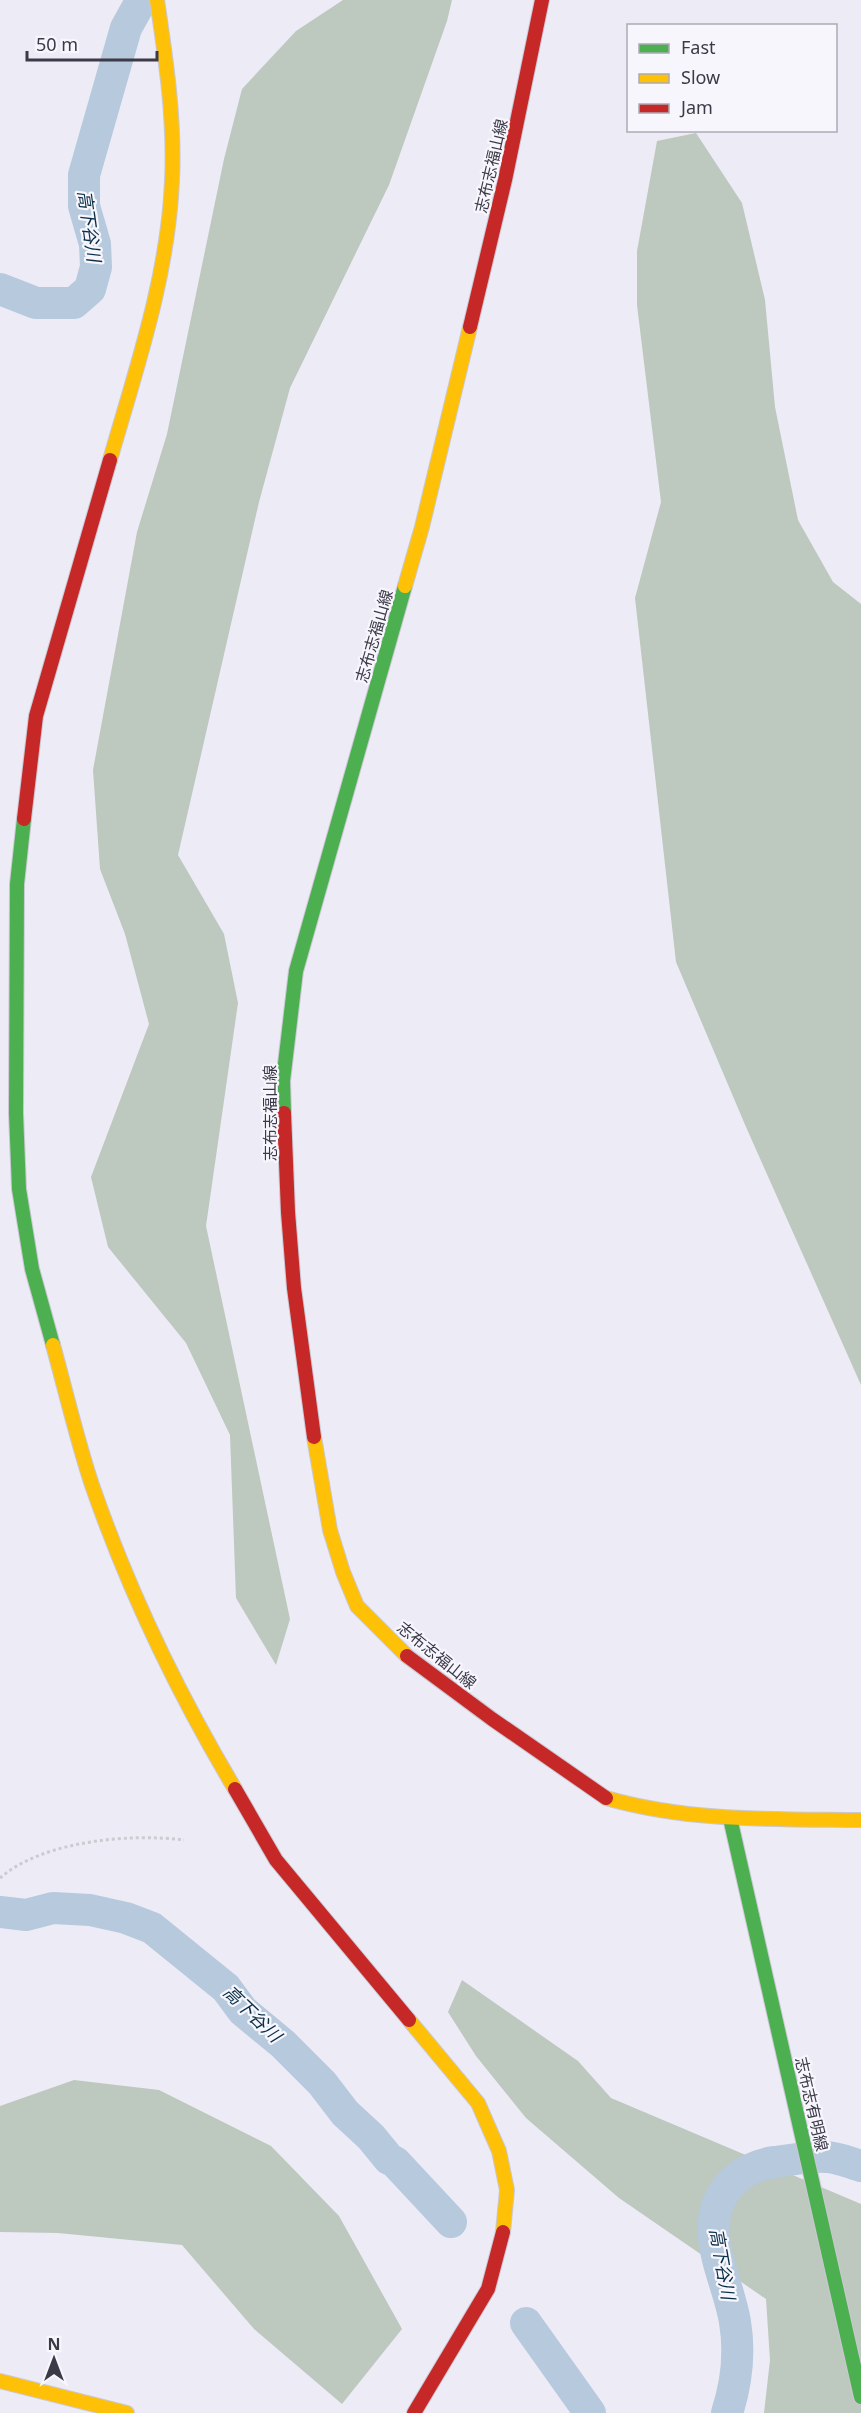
<svg xmlns="http://www.w3.org/2000/svg" width="861" height="2413" viewBox="0 0 861 2413" font-family="'Noto Sans','Noto Sans JP',sans-serif">
<style>
.forest{fill:#bdc8be}
.lines{fill:none;stroke-linecap:round;stroke-linejoin:round}
.river{stroke:#b6c9dd;stroke-width:32}
.fast-casing{stroke:#cac8d3;stroke-width:16}
.slow-casing{stroke:#cac8d3;stroke-width:16}
.jam-casing{stroke:#cac8d3;stroke-width:16}
.path{stroke:#cccbd0;stroke-width:3;stroke-dasharray:3 3;stroke-linecap:butt}
.fast{stroke:#4caf50;stroke-width:14}
.slow{stroke:#ffc107;stroke-width:14}
.jam{stroke:#c62828;stroke-width:14}
.labels{text-anchor:middle;stroke-width:4.5;stroke-linejoin:round;paint-order:stroke}
.street-label{font-size:16px;fill:#3c3a47;stroke:#f7f6fd}
.water-label{font-size:18px;font-style:italic;fill:#0a2e47;stroke:#f7f6fd}
</style>
<rect width="100%" height="100%" fill="#edebf6"/>
<g class="forest">
<path d="M343 0H452L447 21 389 185 290 388 259 502 178 855 224 934 238 1003 206 1226 290 1619 276 1665 236 1598 230 1435 186 1343 108 1247 91 1177 149 1024 125 934 100 869 93 770 137 532 167 434 224 159 242 89 296 31Z"/>
<path d="M696 133 742 203 765 300 775 407 798 520 833 582 861 604V1385L746 1127 676 962 635 598 661 502 637 305V251L657 141Z"/>
<path d="M462 1980 578 2061 611 2098 861 2204V2413H764L770 2360 766 2299 619 2198 526 2118 476 2056 448 2012Z"/>
<path d="M74 2080 159 2090 271 2146 339 2216 402 2329 342 2404 254 2329 182 2245 58 2233 0 2232V2106Z"/>
</g>
<g class="lines">
<g class="river">
<path d="M0 289 36 303H74L90 289 96 267 95 244 84 206V175L126 28 140 3"/>
<path d="M0 1912 26 1915 53 1908 90 1910 126 1918 152 1928 226 1988 243 2011 283 2044 322 2083 345 2113 371 2137 389 2159 395 2162 451 2222"/>
<path d="M526 2323 590 2413"/>
<path d="M727 2413C736 2385 740 2352 735 2322 728 2278 695 2227 728 2187 740 2173 757 2164 775 2162 791 2160 810 2156 826 2157 837 2157 850 2163 861 2166"/>
</g>
<defs>
<g id="fast">
<path d="M24 819 17 884 16 1113 19 1189 32 1269 53 1345"/>
<path d="M284 1113 283 1081 296 971 405 586"/>
<path d="M730 1818 861 2397"/>
</g>
<g id="slow">
<path d="M110 460C136 369 168 277 172 181 175 120 166 60 157 0"/>
<path d="M405 586 422 527 470 327"/>
<path d="M53 1345C66 1392 77 1440 92 1485 128 1589 179 1695 235 1789"/>
<path d="M314 1437 330 1530 343 1572 357 1606 407 1656"/>
<path d="M606 1798C689 1822 776 1819 861 1820"/>
<path d="M409 2020 478 2103 499 2151 507 2190 503 2232"/>
<path d="M0 2381 127 2413"/>
</g>
<g id="jam">
<path d="M470 327 505 180 542 0"/>
<path d="M24 819 36 716 110 460"/>
<path d="M284 1113 288 1212 294 1288 314 1437"/>
<path d="M407 1656 492 1719 606 1798"/>
<path d="M235 1789 276 1860 409 2020"/>
<path d="M414 2413 488 2289 503 2232"/>
</g>
</defs>
<use href="#fast" class="fast-casing"/>
<use href="#slow" class="slow-casing"/>
<use href="#jam" class="jam-casing"/>
<path class="path" d="M0 1878C42 1841 130 1833 184 1840"/>
<use href="#fast" class="fast"/>
<use href="#slow" class="slow"/>
<use href="#jam" class="jam"/>
</g>
<g class="labels">
<g class="street-label">
<text transform="translate(491 166) rotate(-77)" y="6">志布志福山線</text>
<text transform="translate(374 636) rotate(-74)" y="6">志布志福山線</text>
<text transform="translate(270 1113) rotate(-90)" y="6">志布志福山線</text>
<text transform="translate(437 1655) rotate(39)" y="6">志布志福山線</text>
<text transform="translate(812 2104) rotate(77)" y="6">志布志有明線</text>
</g>
<g class="water-label">
<text transform="translate(89 226) rotate(82)" y="6">高下谷川</text>
<text transform="translate(252 2014) rotate(44)" y="6">高下谷川</text>
<text transform="translate(722 2264) rotate(80)" y="6">高下谷川</text>
</g>
</g>
<rect x="627" y="24" width="210" height="108" fill="#f7f6fd" stroke="#acabb4" stroke-width="1.5"/>
<rect x="639" y="44" width="30" height="9" fill="#4caf50" stroke="#acabb4" stroke-width="1.5"/>
<text x="681" y="54" font-size="18" fill="#3c3a47">Fast</text>
<rect x="639" y="74" width="30" height="9" fill="#ffc107" stroke="#acabb4" stroke-width="1.5"/>
<text x="681" y="84" font-size="18" fill="#3c3a47">Slow</text>
<rect x="639" y="104" width="30" height="9" fill="#c62828" stroke="#acabb4" stroke-width="1.5"/>
<text x="681" y="114" font-size="18" fill="#3c3a47">Jam</text>
<g transform="translate(54 2359)" stroke="#f7f6fd" stroke-width="4.5" paint-order="stroke">
<path d="M0-4.5L10 22L0 15L-10 22Z" fill="#3c3a47"/>
<text y="-9" font-size="16" font-weight="bold" text-anchor="middle" fill="#3c3a47">N</text>
</g>
<path d="M27 51v9h130v-9" fill="none" stroke="#3c3a47" stroke-width="3"/>
<text x="36" y="51" font-size="18" fill="#3c3a47" stroke="#f7f6fd" stroke-width="4.5" paint-order="stroke">50 m</text>
</svg>
